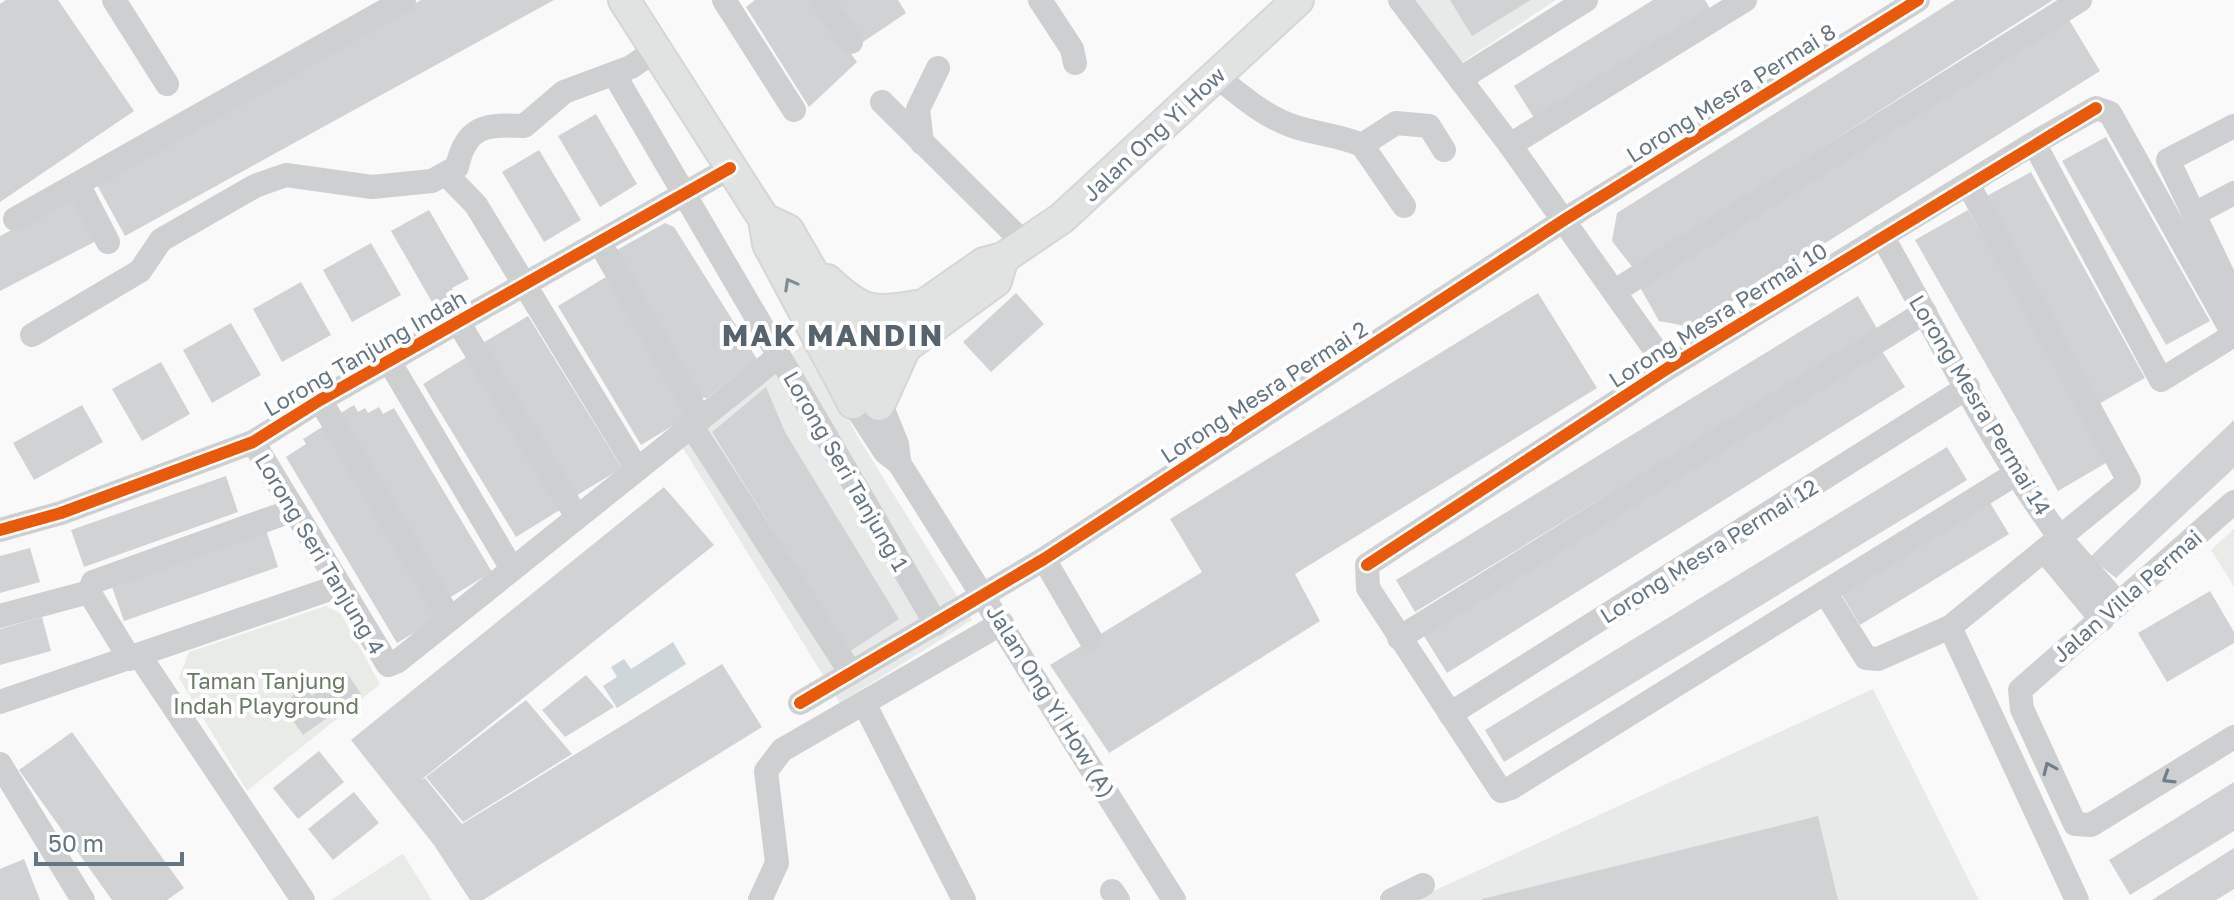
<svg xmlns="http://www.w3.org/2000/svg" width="2234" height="900" viewBox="0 0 2234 900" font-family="'Golos Text',sans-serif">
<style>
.built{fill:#e8e9e9}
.green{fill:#e8ebe6}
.water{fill:#ced6d9}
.building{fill:#d0d2d3}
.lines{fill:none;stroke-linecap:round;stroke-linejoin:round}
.major-casing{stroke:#d5d6d7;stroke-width:34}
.minor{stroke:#cecfd0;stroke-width:24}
.major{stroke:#e1e2e2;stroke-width:30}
.cycleway-casing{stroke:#fff;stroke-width:17}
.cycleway{stroke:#e8590c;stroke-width:12}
.oneway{stroke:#7e8c96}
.oneway2{stroke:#707f8b}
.labels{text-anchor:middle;stroke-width:8;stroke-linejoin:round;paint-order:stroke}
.street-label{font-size:22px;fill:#657683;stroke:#fff}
.park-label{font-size:22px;fill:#687a64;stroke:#fff}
.district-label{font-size:30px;font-weight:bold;letter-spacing:2px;fill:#57646e;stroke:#fff}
</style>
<rect width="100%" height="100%" fill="#f9f9f9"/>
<g class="built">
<path d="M1397 0H1556L1449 71Z"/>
<path d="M808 340 856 434 972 620 840 703 683 448Z"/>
<path d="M1873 689 1979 900H1414Z"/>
</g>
<g class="green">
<path d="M2234 529V586L2211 550Z"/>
<path d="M326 606 341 614 380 684 247 791 179 678 189 652Z"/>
<path d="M403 854 432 900H331L402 854Z"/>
</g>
<path class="water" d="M673 642 686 664 617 708 603 686 617 677 611 667 624 659 631 669Z"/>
<g class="building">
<path d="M6 0H58L134 111 0 202V4Z"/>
<path d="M421 0H554L125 236 97 185Z"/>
<path d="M755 0H811L857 62 809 107 746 7Z"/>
<path d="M835 0H898L906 13 863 42Z"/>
<path d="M1450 0H1531L1472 36Z"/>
<path d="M1653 0H1705L1712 12 1536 121 1514 86Z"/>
<path d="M1955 0H2053L1633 268 1612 241 1617 213Z"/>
<path d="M2068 18 2100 71 1691 327 1659 321 1637 282Z"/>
<path d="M596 114 637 184 600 207 558 136Z"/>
<path d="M2106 137 2210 321 2166 345 2062 161Z"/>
<path d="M539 150 581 220 544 242 502 172Z"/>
<path d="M2031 172 2145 378 2097 405 1983 198Z"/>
<path d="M74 197 96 241 0 291V236Z"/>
<path d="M429 210 469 279 452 288 461 303 440 316 391 231Z"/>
<path d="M1968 210 2111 460 2058 491 1915 240Z"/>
<path d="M665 223 674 227 757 359 707 398 696 397 615 251Z"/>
<path d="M371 243 401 295 352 322 323 270Z"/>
<path d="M606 277 689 416 641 445 558 306Z"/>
<path d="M301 282 331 335 282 362 253 309Z"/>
<path d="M1016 293 1044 324 991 372 963 342Z"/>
<path d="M1538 293 1597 388 1295 574 1320 621 1109 753 1050 665 1202 572 1170 519Z"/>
<path d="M1858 296 1878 330 1415 612 1396 580Z"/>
<path d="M528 316 622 468 574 497 481 344Z"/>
<path d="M231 323 261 375 212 403 183 350Z"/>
<path d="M1882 351 1905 387 1447 673 1424 636Z"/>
<path d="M470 355 563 508 516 537 423 384Z"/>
<path d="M161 362 190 414 142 441 112 389Z"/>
<path d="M766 387 785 432 899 619 849 652 712 432Z"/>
<path d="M82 405 103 442 34 480 13 443Z"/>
<path d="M354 405 358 412 365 408 368 413 379 407 383 414 394 408 492 572 449 598 339 414Z"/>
<path d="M2234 420V468L2116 578 2090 557Z"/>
<path d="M327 424 442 616 397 643 286 457 306 444 303 439Z"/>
<path d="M1947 447 1967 480 1504 762 1485 730Z"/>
<path d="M226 476 238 512 84 567 71 530Z"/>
<path d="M664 487 714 545 421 780 425 778 462 824 722 664 762 727 483 900H470L434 845 351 740Z"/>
<path d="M1986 496 2009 534 1860 625 1837 587Z"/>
<path d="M266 530 278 567 124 621 111 584Z"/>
<path d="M30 548 40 582 0 593V556Z"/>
<path d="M2210 591 2234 632V643L2167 682 2138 633Z"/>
<path d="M42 617 51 651 0 665V629Z"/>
<path d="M346 672 361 694 303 735 291 718 299 712 290 698 305 687 312 696Z"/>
<path d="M586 675 614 707 565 737 542 710Z"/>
<path d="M526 700 572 754 463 822 426 777Z"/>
<path d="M72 732 184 888 167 900H112L19 770Z"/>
<path d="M319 751 344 782 298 819 273 788Z"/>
<path d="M2234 782V831L2130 895 2109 860Z"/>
<path d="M354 792 379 823 333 860 308 829Z"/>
<path d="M1818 816 1838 900H1482V899Z"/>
<path d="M2234 848V889L2216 900H2152Z"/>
<path d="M24 859 40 900H0V869Z"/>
</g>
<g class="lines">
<defs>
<g id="major">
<path d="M624 0 764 219 768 244 853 403"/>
<path d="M764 219 788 230 867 367"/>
<path d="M827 280C861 312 871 314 916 306"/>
<path d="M870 373 996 281 1003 258"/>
<path d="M853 403 858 351 984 263 1003 258 1062 218 1298 0"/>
<path d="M879 405 903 352"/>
</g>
</defs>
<use href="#major" class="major-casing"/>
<g class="minor">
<path d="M114 0 167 84"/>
<path d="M724 0 794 110"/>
<path d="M822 0 851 42"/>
<path d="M1040 0 1072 49 1075 63"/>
<path d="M1400 0 1510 145 1668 368"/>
<path d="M614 74 936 624"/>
<path d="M1216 76C1239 94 1262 115 1290 125 1313 134 1336 134 1362 145L1396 123 1429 126 1444 150"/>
<path d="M1460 79 1586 0"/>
<path d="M882 102 1025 244"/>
<path d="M2234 126 2168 160 2234 298"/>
<path d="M922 143 918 109 938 68"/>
<path d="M1362 145 1404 206"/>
<path d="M1510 145 1745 0"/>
<path d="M446 174 476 205 637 469"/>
<path d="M78 184 108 242"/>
<path d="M1968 184 2129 481 1950 627 1878 659 1866 658 1825 592 1511 788 1501 791 1368 588 1367 565 1668 368 2034 143 2096 108 2110 113 2231 330 2229 338 2161 380 2034 143"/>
<path d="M2194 214 2234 193"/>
<path d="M15 219 404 0"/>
<path d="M1882 236C1939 335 1991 445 2059 536 2077 560 2100 580 2118 605"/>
<path d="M600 243 700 418"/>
<path d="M1615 291 2080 0"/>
<path d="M458 322 577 517"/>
<path d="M32 335 140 271 161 240 255 186 286 175 372 187 432 181 457 167C466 125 487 124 524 126L564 92 631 67 656 50"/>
<path d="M389 361 512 569"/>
<path d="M875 390 897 444 899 460"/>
<path d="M320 400 450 619"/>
<path d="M853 403 885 452 899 463 1174 900"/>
<path d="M691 425 851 673"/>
<path d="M253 442 388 665 398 661 779 356"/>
<path d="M2234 502 2020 690 2022 709 2075 824 2091 825 2234 737"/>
<path d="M0 530 61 513 253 442 320 400 730 168"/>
<path d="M2044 550 2102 620"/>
<path d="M1044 559 1090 638"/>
<path d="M89 592 130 659"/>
<path d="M1825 592 2017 473"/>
<path d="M0 616 89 592 93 582 294 510"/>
<path d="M1950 627 2077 900"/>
<path d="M1399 638 1925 312"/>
<path d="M139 655 303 900"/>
<path d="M0 702 339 586"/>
<path d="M800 703 1044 559 1564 220 1918 0"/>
<path d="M864 703 964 900"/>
<path d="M1450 714 1968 387"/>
<path d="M0 764 83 900"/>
<path d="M1112 891 1118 900"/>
<path d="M760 900 777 863 766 771 782 750 1002 623"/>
<path d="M1392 900 1423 885"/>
</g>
<use href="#major" class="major"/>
<defs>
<g id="cycleway">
<path d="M0 530 61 513 253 442 320 400 730 168"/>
<path d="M1367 565 1668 368 2096 108"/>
<path d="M800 703 1044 559 1564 220 1918 0"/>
</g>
</defs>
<use href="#cycleway" class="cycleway-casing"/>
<use href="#cycleway" class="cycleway"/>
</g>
<defs><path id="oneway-chevron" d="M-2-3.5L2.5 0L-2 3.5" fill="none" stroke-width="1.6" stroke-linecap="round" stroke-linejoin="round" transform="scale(2)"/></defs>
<use class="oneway" href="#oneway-chevron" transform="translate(790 284) rotate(-119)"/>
<g class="oneway2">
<use href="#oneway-chevron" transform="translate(2049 768) rotate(-114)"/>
<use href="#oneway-chevron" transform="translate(2168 778) rotate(148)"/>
</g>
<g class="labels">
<g class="street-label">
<text transform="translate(1731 93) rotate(-32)" y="8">Lorong Mesra Permai 8</text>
<text transform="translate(1154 134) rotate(-43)" y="8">Jalan Ong Yi How</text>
<text transform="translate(1718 315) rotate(-32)" y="8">Lorong Mesra Permai 10</text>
<text transform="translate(365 353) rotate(-30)" y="8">Lorong Tanjung Indah</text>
<text transform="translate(1264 392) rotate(-33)" y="8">Lorong Mesra Permai 2</text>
<text transform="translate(1980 405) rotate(59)" y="8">Lorong Mesra Permai 14</text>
<text transform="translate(846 471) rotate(60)" y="8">Lorong Seri Tanjung 1</text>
<text transform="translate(1709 551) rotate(-32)" y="8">Lorong Mesra Permai 12</text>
<text transform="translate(320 554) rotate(59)" y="8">Lorong Seri Tanjung 4</text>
<text transform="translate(2127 596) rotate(-41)" y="8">Jalan Villa Permai</text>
<text transform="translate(1051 701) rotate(58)" y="8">Jalan Ong Yi How (A)</text>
</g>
<g class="park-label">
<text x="266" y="689">Taman Tanjung<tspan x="266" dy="25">Indah Playground</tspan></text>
</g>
<g class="district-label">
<text x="833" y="346">MAK MANDIN</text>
</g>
</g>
<path d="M36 852v12h146v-12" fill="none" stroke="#657683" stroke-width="4"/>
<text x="48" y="852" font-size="24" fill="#657683" stroke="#ffffff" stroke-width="6" paint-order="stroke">50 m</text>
</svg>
